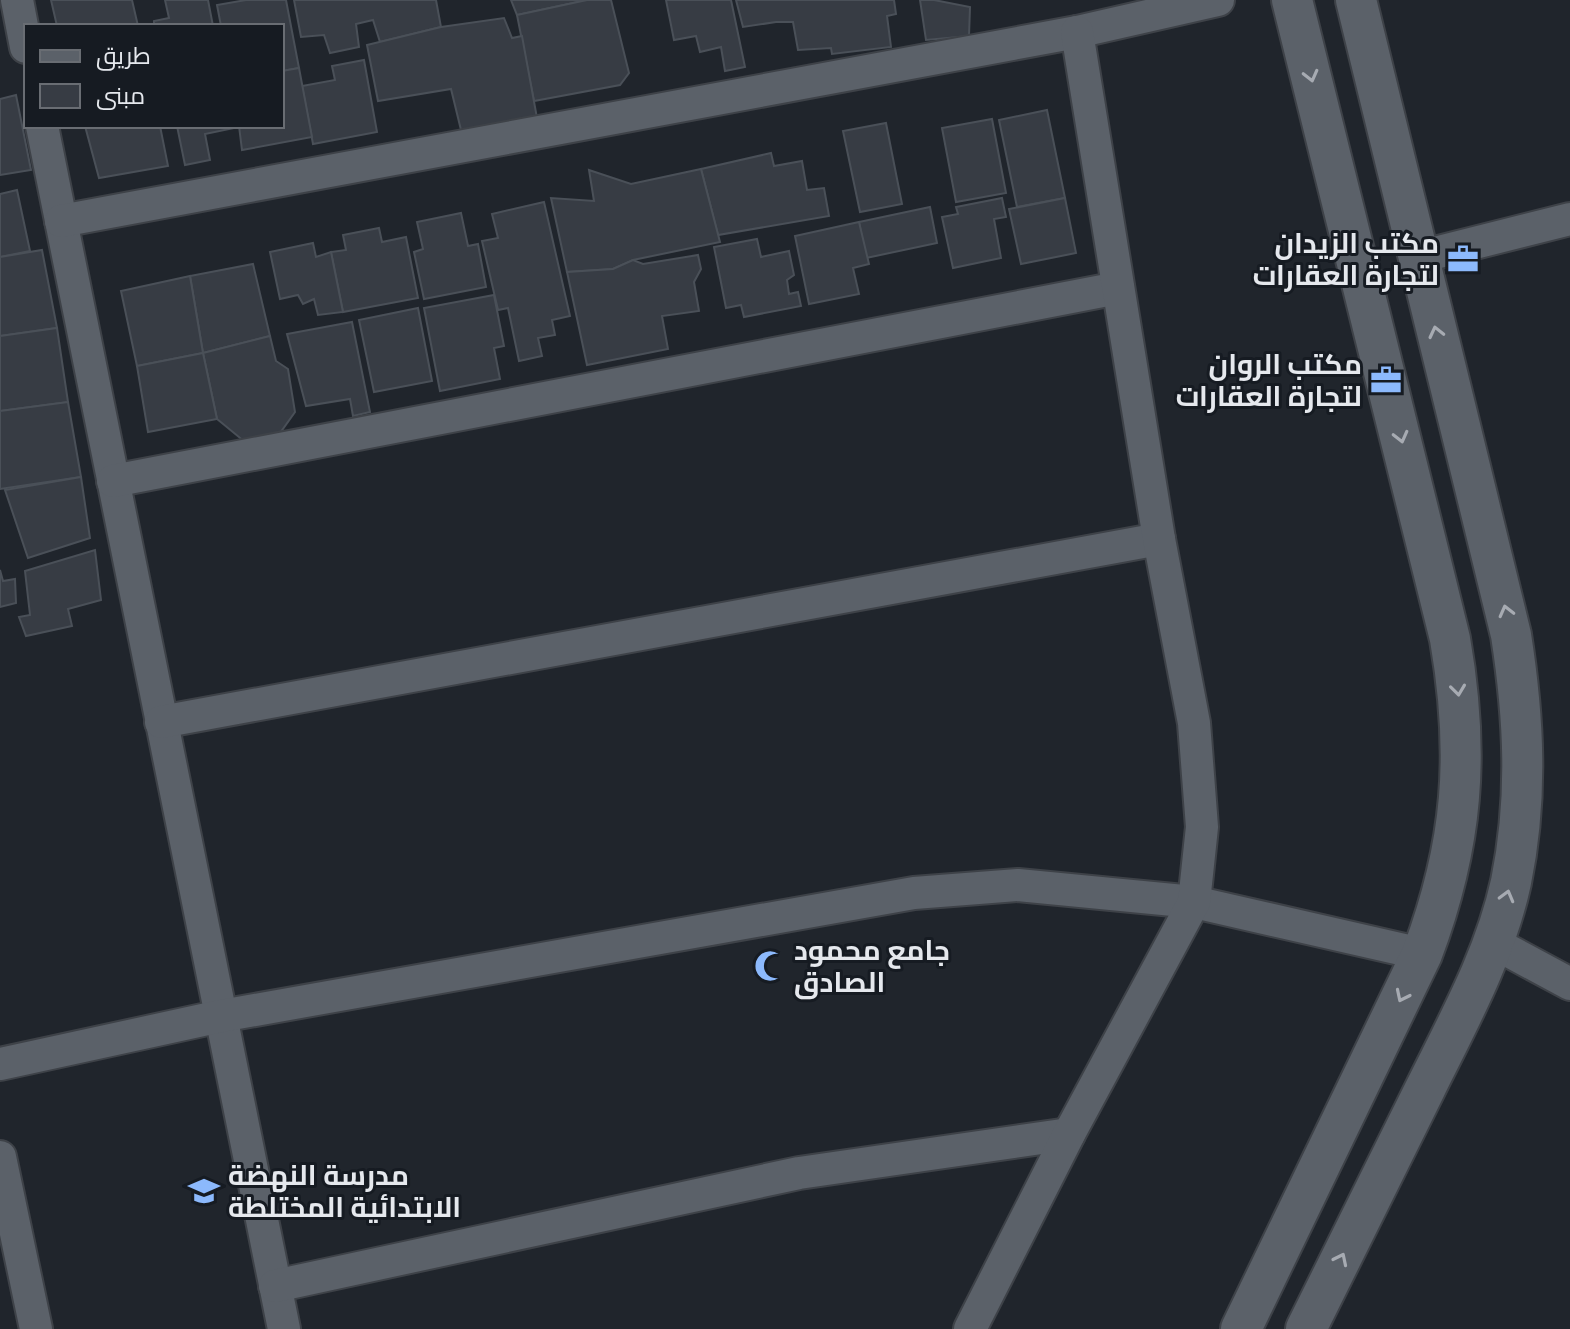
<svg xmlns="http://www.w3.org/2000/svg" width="1570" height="1329" viewBox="0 0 1570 1329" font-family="Inter,Cairo,sans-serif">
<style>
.building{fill:#373c44;stroke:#4a5058;stroke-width:2}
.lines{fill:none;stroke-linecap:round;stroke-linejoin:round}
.minor-casing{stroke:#3e4248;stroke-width:36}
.tertiary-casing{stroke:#3e4248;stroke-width:44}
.minor{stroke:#5b6169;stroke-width:32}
.tertiary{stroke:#5b6169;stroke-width:40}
.oneway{stroke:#a7abb2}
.labels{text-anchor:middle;stroke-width:6;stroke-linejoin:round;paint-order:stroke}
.poi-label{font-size:28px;font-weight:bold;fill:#e5e8ed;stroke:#161b22;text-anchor:end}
</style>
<rect width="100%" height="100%" fill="#20252c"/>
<g class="building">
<path d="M51 0H132L138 26H57Z"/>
<path d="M165 0H208L213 26H154V21L169 18Z"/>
<path d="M246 0H286L299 68 282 71V26H221L217 5Z"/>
<path d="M294 0H436L441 27 380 42 373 20 356 24 359 47 330 53 324 35 301 37Z"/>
<path d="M511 0H587L517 15Z"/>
<path d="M587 0H611L629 73 620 85 534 101 517 15Z"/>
<path d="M666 0H731L745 67 725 71 721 47 700 52 696 36 674 40Z"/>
<path d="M736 0H894L896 14 887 16 891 47 832 54 831 48 798 50 793 22H776L743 27Z"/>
<path d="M920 0H934L970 7 969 36 926 40Z"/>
<path d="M504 18 512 38 522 36 537 118 461 130 451 89 378 101 367 45 441 27Z"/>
<path d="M364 60 377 132 313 144 302 86 335 80 332 66Z"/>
<path d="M299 68 312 137 242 150 239 126H282V71Z"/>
<path d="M16 95 31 170 0 175V99Z"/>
<path d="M1047 110 1065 198 1017 207 999 120Z"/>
<path d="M992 119 1006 193 956 202 942 128Z"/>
<path d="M886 123 902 204 860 212 843 131Z"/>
<path d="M85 126H160L168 166 99 178Z"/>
<path d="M177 126H239V127L205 134 210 160 185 165Z"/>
<path d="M771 153 774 166 802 161 807 190 824 188 829 216 718 235 701 169Z"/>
<path d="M701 169 720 242 633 260 613 269 567 272 551 198 594 201 589 170 631 184Z"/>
<path d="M17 190 30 251 0 257V194Z"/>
<path d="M1002 198 1006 217 994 219 1001 258 953 268 942 217 958 214 956 207Z"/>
<path d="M1065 198 1076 253 1021 264 1009 209Z"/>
<path d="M544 202 570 316 552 320 555 335 538 338 542 356 519 361 508 308 498 310 482 241 498 238 492 214Z"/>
<path d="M930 207 937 243 866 258 859 222Z"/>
<path d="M461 213 468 246 478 244 486 287 424 299 414 252 423 249 417 222Z"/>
<path d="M859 222 869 264 853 268 859 294 809 304 795 236Z"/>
<path d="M379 228 382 242 406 237 418 298 343 312 331 252 346 250 343 235Z"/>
<path d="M757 239 761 257 789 251 794 275 787 280 789 294 798 292 801 306 744 317 741 305 726 308 714 247Z"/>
<path d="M313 243 316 257 331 252 343 312 318 315 314 299 303 304 298 295 280 299 270 252Z"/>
<path d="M42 250 57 328 0 336V257Z"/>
<path d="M698 255 701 269 694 282 699 311 662 316 668 349 587 365 567 272 613 269 633 260 643 264Z"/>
<path d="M253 264 270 336 203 353 190 276Z"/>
<path d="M190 276 203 353 137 366 121 291Z"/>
<path d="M494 295 504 346 494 348 500 379 440 391 424 308Z"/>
<path d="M418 308 432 381 374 392 359 320Z"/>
<path d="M352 322 370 412 353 416 350 399 306 406 287 334Z"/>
<path d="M57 328 68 402 0 411V336Z"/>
<path d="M270 336 276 361 288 369 295 412 280 433 245 442 217 419 203 353Z"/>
<path d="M203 353 217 419 148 432 137 366Z"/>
<path d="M68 402 81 477 0 489V411Z"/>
<path d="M81 477 90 538 28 558 5 490Z"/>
<path d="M95 550 101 600 68 609 72 626 26 636 19 617 30 615 25 571Z"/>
<path d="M0 570 3 581 15 579 16 603 0 607Z"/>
</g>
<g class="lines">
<defs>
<g id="minor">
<path d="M17 0 26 47"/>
<path d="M42 126 284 1329"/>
<path d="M61 221 1077 32 1218 0"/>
<path d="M1419 257 1570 219"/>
<path d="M113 481 1118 288"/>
<path d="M161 722 1159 539"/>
<path d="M1494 943 1570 984"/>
<path d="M0 1064 221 1016 914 893 1018 885 1194 902 1422 954"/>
<path d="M0 1157 36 1329"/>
<path d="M275 1286 799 1173 1069 1134"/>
<path d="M970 1329 1069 1134 1194 902 1202 827 1194 723 1159 539 1077 32"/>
</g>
<g id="tertiary">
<path d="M1241 1329 1422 954C1463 845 1470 754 1450 639L1292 0"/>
<path d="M1306 1329C1346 1249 1385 1169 1425 1089 1458 1022 1495 956 1511 882 1528 799 1524 718 1511 635L1356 0"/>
</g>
</defs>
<use href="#minor" class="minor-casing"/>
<use href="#tertiary" class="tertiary-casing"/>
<use href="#minor" class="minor"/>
<use href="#tertiary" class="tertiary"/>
</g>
<defs><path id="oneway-chevron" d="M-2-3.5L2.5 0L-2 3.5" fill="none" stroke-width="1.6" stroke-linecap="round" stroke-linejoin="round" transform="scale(2)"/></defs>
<g class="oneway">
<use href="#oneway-chevron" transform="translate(1311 76) rotate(76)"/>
<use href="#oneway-chevron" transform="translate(1436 332) rotate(-103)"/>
<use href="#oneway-chevron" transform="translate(1401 437) rotate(76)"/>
<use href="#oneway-chevron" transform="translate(1506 611) rotate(-104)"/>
<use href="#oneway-chevron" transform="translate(1458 690) rotate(83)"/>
<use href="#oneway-chevron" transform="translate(1507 896) rotate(-75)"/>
<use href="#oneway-chevron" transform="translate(1402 996) rotate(116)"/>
<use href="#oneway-chevron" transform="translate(1341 1259) rotate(-64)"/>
</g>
<defs>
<symbol id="office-bare" viewBox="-9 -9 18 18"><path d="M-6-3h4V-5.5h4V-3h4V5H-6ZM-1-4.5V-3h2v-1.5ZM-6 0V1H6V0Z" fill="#8cb9fc" stroke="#161b22" stroke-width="2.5" paint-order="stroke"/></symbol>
<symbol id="mosque-bare" viewBox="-9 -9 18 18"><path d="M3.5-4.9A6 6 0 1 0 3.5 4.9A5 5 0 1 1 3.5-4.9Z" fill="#8cb9fc" stroke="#161b22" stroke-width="2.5" paint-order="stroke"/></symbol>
<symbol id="school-bare" viewBox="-9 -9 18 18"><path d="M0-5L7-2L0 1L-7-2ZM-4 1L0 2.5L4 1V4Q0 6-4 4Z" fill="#8cb9fc" stroke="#161b22" stroke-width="2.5" paint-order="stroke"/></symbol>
</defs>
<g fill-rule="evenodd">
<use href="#office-bare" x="1441" y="237" width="44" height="44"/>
<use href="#office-bare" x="1364" y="358" width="44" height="44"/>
<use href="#mosque-bare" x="748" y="944" width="44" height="44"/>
<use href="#school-bare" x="182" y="1169" width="44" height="44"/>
</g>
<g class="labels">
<g class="poi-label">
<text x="1439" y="253">مكتب الزيدان<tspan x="1439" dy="32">لتجارة العقارات</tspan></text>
<text x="1362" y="374">مكتب الروان<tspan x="1362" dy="32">لتجارة العقارات</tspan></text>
<text x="794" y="960" text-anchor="start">جامع محمود<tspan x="794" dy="32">الصادق</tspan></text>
<text x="228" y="1185" text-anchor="start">مدرسة النهضة<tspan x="228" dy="32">الابتدائية المختلطة</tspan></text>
</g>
</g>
<rect x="24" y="24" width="260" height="104" fill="#161b22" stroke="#696d73" stroke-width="2"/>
<rect x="40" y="50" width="40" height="12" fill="#5b6169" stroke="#696d73" stroke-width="2"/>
<text x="96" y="64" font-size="24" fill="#e5e8ed">طريق</text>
<rect x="40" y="84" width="40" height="24" fill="#373c44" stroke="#696d73" stroke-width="2"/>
<text x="96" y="104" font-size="24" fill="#e5e8ed">مبنى</text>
</svg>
